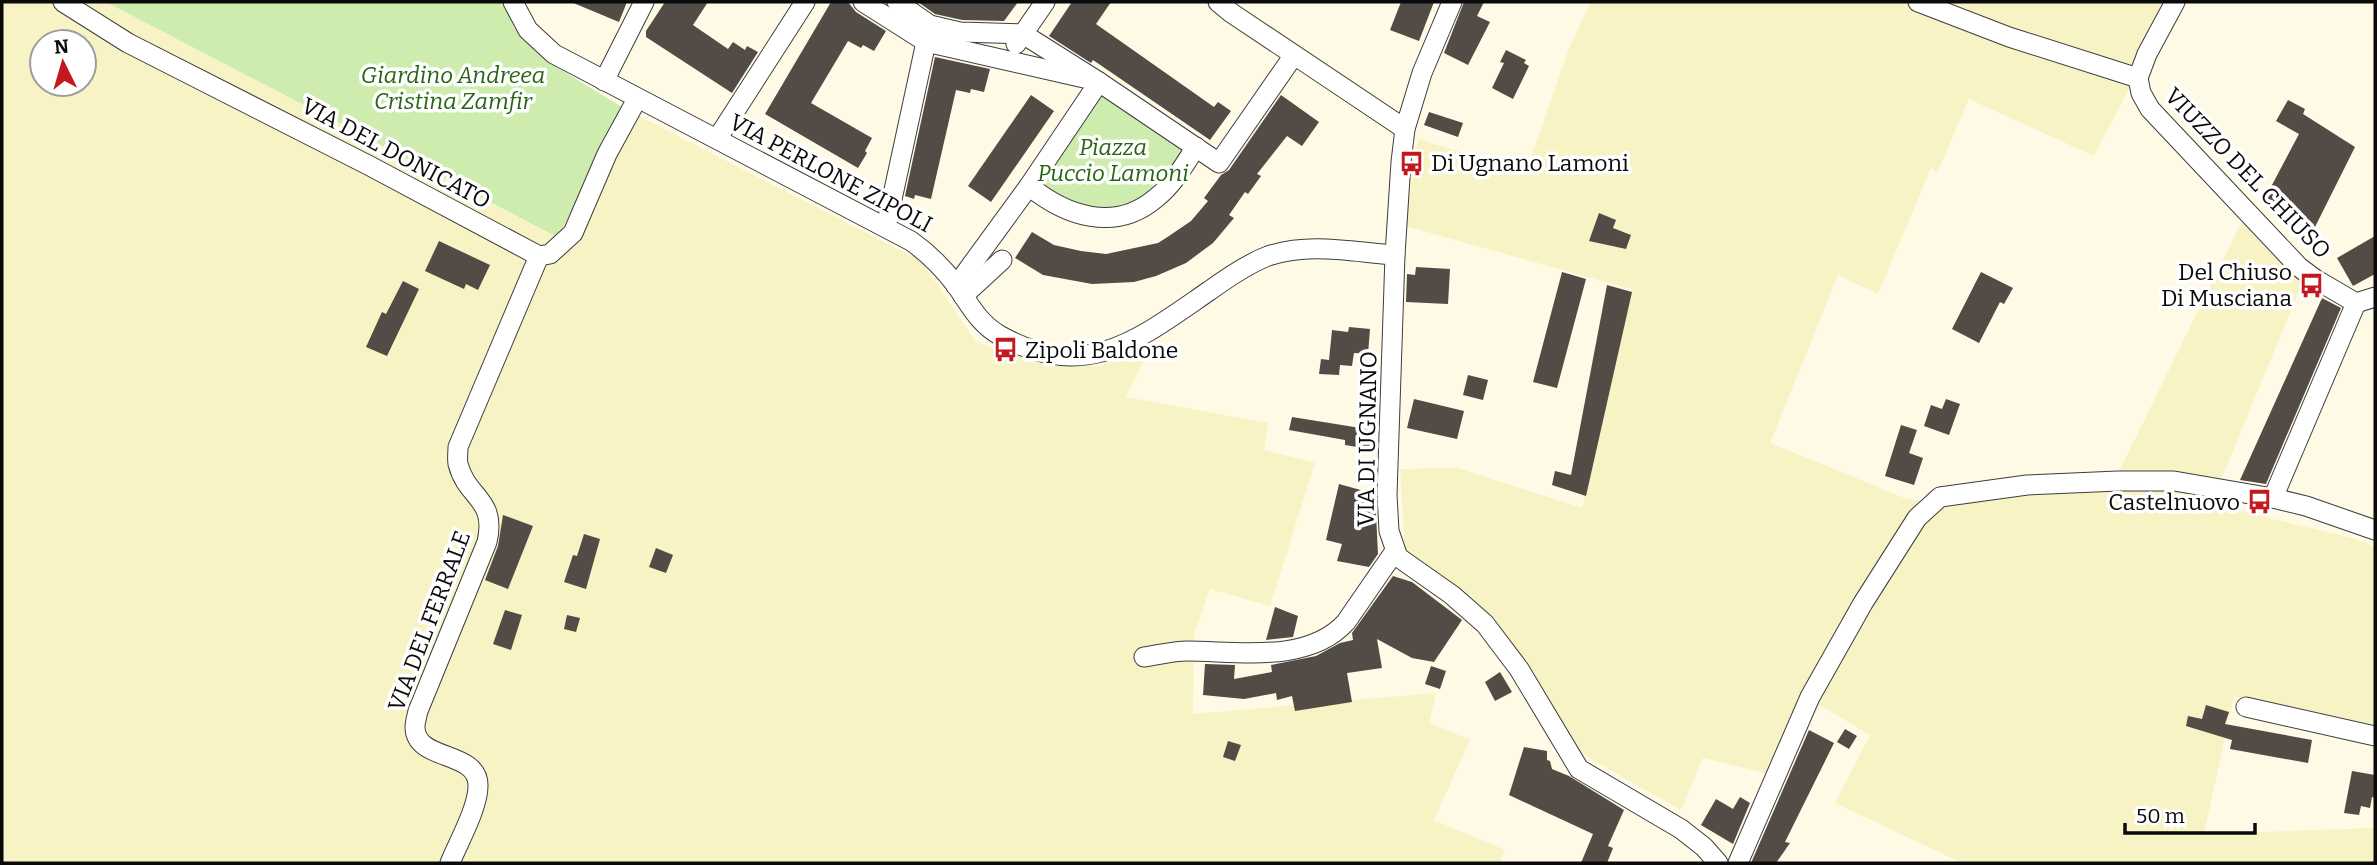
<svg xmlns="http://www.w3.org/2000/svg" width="2377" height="865" viewBox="0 0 2377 865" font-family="Bitter,serif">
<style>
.farmland{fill:#f7f3c4;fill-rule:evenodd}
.green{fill:#ceecae}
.building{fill:#534b45}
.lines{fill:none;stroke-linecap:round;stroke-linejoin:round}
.minor-casing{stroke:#3d3d3d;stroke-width:21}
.minor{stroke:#fff;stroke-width:19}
.labels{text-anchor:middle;stroke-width:7;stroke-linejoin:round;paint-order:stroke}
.park-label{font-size:23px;font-style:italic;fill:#266516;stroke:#fff}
.street-label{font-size:23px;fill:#0a0a0a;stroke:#fff}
.poi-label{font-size:23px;fill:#0a0a0a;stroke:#fff;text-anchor:start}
</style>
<rect width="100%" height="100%" fill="#fffae6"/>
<g class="farmland">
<path d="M2 2H106L556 237 627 110 921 261 976 342 1039 363 1100 366 1152 344 1126 397 1268 423 1264 450 1315 463 1270 606 1210 589 1194 635 1193 714 1436 693 1429 723 1470 740 1434 820 1505 850 1500 863H2ZM42 42H84V84H42Z"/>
<path d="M1591 2H2174L2094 156 1969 99 1937 173 1931 168 1878 294 1838 275 1770 443 1907 499 1946 504 2111 488 2244 217 2302 284 2211 504 2356 539 2375 547V726L2234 696 2204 834 2375 828V863H1958V861L1835 803 1870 735 1801 694 1766 773 1703 758 1681 810 1582 754 1493 616 1405 551 1400 469 1458 468 1582 508 1631 289 1405 226 1418 139 1526 172 1570 46Z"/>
</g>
<g class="green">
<path d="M106 2H505L514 28 553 65 627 110 557 237Z"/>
<path d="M1100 91 1188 151 1171 176 1133 207 1086 212 1036 186Z"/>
</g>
<g class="building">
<path d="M571 2H627L619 22Z"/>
<path d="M665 2H708L693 25 728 49 733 42 745 50 747 46 758 52 732 93 646 37V31Z"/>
<path d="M831 2H848L856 12 886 31 874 51 863 45 861 48 848 41 811 103 872 138 865 151 867 153 858 168 765 114Z"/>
<path d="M918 2H1018L1004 21 962 20 935 14Z"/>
<path d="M1072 2H1111L1096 24 1214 107 1218 102 1231 111 1210 140 1093 60 1091 63 1049 36Z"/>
<path d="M1401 2H1434L1419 41 1390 30Z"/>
<path d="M1464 2H1484L1477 16 1490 22 1468 65 1444 53Z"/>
<path d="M1506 50 1526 60 1524 63 1529 66 1513 99 1492 88 1504 63 1500 62Z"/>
<path d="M935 57 990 69 984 92 971 89 970 93 956 90 931 199 915 195 914 199 905 196Z"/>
<path d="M1031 95 1054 111 991 202 968 186Z"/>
<path d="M1281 95 1319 122 1302 146 1287 136 1257 174 1261 176 1248 194 1245 192 1229 215 1234 218 1213 243 1186 263 1156 276 1134 282 1092 284 1043 275 1015 258 1032 232 1054 245 1081 251 1106 254 1158 243 1169 236 1191 221 1208 201 1204 198 1221 175 1229 170Z"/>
<path d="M2288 100 2305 109 2303 114 2355 147 2315 227 2263 202 2299 134 2276 121Z"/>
<path d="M1429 112 1463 123 1458 137 1424 125Z"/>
<path d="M1599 213 1616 220 1613 228 1631 235 1626 249 1589 241Z"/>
<path d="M2375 236V274L2353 286 2337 258Z"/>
<path d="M439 241 490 265 478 290 466 284 464 289 425 271Z"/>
<path d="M1416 267 1450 269 1448 304 1406 302 1407 274 1415 275Z"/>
<path d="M1562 272 1586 279 1557 388 1533 382Z"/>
<path d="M1981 272 2013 288 2004 304 2000 302 1979 343 1952 329Z"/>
<path d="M403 281 419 289 387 356 366 347 382 312 386 314Z"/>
<path d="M1607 285 1632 292 1586 496 1552 485 1555 471 1571 475Z"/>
<path d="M2322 298 2341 308 2266 484 2240 480Z"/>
<path d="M1349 327 1370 329 1368 354 1354 353 1352 366 1340 365 1339 375 1319 374 1321 359 1329 360 1332 330 1348 332Z"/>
<path d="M1468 375 1488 380 1483 400 1463 395Z"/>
<path d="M1414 399 1464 411 1457 439 1407 428Z"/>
<path d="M1946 399 1960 404 1949 435 1924 426 1931 405 1942 409Z"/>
<path d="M1292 417 1373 430 1369 449 1345 445V440L1289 430Z"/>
<path d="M1901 425 1917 430 1909 453 1923 458 1914 485 1885 476Z"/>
<path d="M1339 484 1375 494 1378 554 1369 567 1337 561 1342 544 1326 540Z"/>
<path d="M503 515 533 526 508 589 485 580 498 546Z"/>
<path d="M584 534 600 539 586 589 564 582 573 555 577 556Z"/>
<path d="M656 548 673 555 666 573 649 567Z"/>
<path d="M1393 576 1412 582 1462 620 1434 662 1412 658 1377 639 1382 668 1347 673 1352 702 1295 711 1292 696 1277 700 1276 693 1244 699 1203 695 1205 664 1235 665 1234 679 1272 672 1271 665 1316 656 1340 643 1353 640 1352 633Z"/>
<path d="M1275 607 1298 616 1293 637 1266 640Z"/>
<path d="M505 610 522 615 511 650 493 644Z"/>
<path d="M567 615 580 618 576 632 564 629Z"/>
<path d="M1431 666 1446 671 1440 689 1425 684Z"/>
<path d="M1500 672 1512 692 1495 701 1485 682Z"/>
<path d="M2206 705 2229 712 2225 724 2312 740 2308 763 2230 749 2232 740 2186 726 2188 716 2202 719Z"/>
<path d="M1845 729 1857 736 1849 749 1837 742Z"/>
<path d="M1809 730 1834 743 1785 842 1790 843 1776 863H1751Z"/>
<path d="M1228 741 1241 745 1235 761 1223 757Z"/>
<path d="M1524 747 1547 751V760L1550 761 1552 769 1569 776 1624 810 1608 846 1613 848 1607 863H1581L1593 834 1509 795Z"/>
<path d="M2352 771 2375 775V798L2372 797 2370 808 2361 806 2359 815 2344 813Z"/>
<path d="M1740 797 1750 803 1733 844 1701 825 1716 799 1733 809Z"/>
</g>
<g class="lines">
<defs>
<g id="minor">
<path d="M63 2 128 43 370 166 539 256 550 254 573 233 607 154 637 99"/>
<path d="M513 2 528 30 554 54 911 241C928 253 943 268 956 285 970 305 979 324 1001 336 1087 383 1139 339 1209 291 1227 278 1247 264 1268 256 1310 242 1352 252 1395 255"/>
<path d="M863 2 926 42 1084 78"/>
<path d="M897 2 930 25 960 32 1023 34 1099 82 1219 163 1294 55"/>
<path d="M1218 2 1230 12 1405 129"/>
<path d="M1452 2 1422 73 1405 129 1401 162 1395 255 1387 495 1389 531 1398 557 1452 595 1485 624 1519 669 1579 769 1681 829 1704 847 1718 863"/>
<path d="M1918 2 2009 37 2138 78"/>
<path d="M1016 44 1045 2"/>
<path d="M2138 78 2141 93 2150 109 2299 267 2315 279 2356 303"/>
<path d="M2138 78 2147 54 2175 2"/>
<path d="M604 81 644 2"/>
<path d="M717 139 805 2"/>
<path d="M1029 186C1066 216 1115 233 1156 198 1173 185 1184 165 1196 147"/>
<path d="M886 227 926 42"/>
<path d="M956 286 1029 186 1099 82"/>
<path d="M963 296 1002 260"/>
<path d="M2356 303 2375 297"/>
<path d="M2273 498 2356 303"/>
<path d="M1144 657C1158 655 1173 651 1187 651 1238 651 1308 664 1346 622L1395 551"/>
<path d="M2246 707 2375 736"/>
<path d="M450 863C458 843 478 808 478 786 479 750 415 762 415 727 415 722 417 716 418 711L487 542C497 498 467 499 458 464 457 459 458 452 458 447L539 256"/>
<path d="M1738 863 1810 697 1863 603 1917 518 1940 497 2027 485 2118 481H2174L2273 498 2306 506 2375 530"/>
</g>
</defs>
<use href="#minor" class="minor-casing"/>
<use href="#minor" class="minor"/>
</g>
<defs>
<symbol id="bus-bare" viewBox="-9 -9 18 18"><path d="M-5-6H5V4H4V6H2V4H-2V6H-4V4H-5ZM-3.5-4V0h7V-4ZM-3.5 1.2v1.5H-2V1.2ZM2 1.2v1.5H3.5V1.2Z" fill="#c4181f" stroke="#fff" stroke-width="2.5" paint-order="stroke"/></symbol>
</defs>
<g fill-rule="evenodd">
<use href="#bus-bare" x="1394" y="146" width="35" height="35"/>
<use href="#bus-bare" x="2294" y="268" width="35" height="35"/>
<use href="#bus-bare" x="988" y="332" width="35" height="35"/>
<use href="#bus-bare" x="2242" y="484" width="35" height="35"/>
</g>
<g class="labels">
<g class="park-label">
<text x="453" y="83">Giardino Andreea<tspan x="453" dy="26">Cristina Zamfir</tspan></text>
<text x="1113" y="155">Piazza<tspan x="1113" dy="26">Puccio Lamoni</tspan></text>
</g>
<g class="street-label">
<text transform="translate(396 153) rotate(28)" y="8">VIA DEL DONICATO</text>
<text transform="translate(831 173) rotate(28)" y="8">VIA PERLONE ZIPOLI</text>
<text transform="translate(2248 173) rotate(46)" y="8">VIUZZO DEL CHIUSO</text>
<text transform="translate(1367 439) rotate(-89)" y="8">VIA DI UGNANO</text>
<text transform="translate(429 621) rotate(-69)" y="8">VIA DEL FERRALE</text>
</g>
<g class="poi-label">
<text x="1431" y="171">Di Ugnano Lamoni</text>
<text x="2292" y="280" text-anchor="end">Del Chiuso<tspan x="2292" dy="26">Di Musciana</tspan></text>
<text x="1025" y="358">Zipoli Baldone</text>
<text x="2240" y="510" text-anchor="end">Castelnuovo</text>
</g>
</g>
<rect width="2377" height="865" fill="none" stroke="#0a0a0a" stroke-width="7"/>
<g transform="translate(63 63) rotate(355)"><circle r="33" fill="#ffffff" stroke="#9d9d9d" stroke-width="2"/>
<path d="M0-5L12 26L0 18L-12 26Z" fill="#c4181f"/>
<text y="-10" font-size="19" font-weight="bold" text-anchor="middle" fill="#0a0a0a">N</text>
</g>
<path d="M2125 823v10h130v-10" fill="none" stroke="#0a0a0a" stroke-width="3.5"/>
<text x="2136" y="823" font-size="21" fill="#0a0a0a" stroke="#ffffff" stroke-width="5" paint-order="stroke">50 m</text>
</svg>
